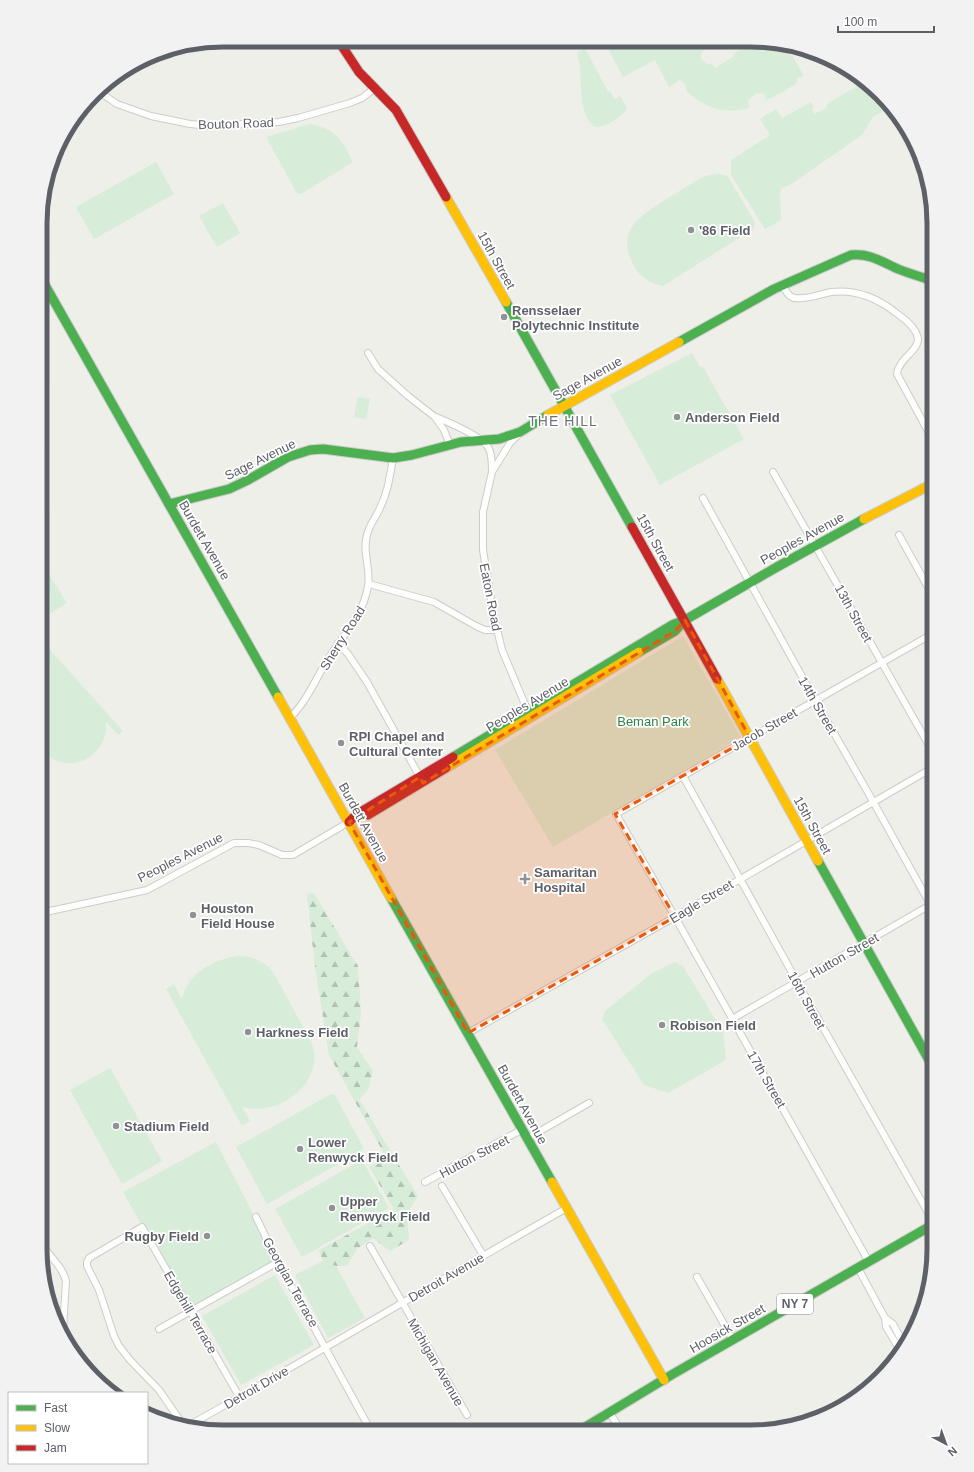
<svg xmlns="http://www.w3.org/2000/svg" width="974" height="1472" viewBox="0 0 974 1472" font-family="Arial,sans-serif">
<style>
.green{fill:#d7ecd9}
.forest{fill:url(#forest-firs)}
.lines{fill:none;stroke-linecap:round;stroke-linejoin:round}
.street-casing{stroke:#cccdcb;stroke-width:8}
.fast-casing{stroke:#cbcccb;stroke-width:11}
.slow-casing{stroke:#cbcccb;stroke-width:11}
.jam-casing{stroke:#cbcccb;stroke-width:11}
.street{stroke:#fdfdfc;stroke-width:6}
.fast{stroke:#4caf50;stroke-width:9}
.slow{stroke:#ffc107;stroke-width:9}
.jam{stroke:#c62828;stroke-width:9}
.marked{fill:#e8590c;fill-opacity:0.2;stroke:#e8590c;stroke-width:3;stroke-dasharray:8 5;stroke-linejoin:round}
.poi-dot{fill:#919295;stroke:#fff;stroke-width:1.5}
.labels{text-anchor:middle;stroke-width:3.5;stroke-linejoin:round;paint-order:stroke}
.shield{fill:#fff;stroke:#8e9095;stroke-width:1}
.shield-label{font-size:12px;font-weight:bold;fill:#5e6068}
.street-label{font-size:13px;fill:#5e6068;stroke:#fff}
.poi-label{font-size:13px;font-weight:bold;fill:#5e6068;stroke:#fff;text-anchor:start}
.park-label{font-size:13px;fill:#318348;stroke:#fff}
.neighbourhood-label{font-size:14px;letter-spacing:1px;fill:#6f727a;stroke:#fff}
.rim{fill:none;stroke:#5e6068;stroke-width:5}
</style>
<defs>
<pattern id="forest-firs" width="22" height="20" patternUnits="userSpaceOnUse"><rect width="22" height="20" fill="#d7ecd9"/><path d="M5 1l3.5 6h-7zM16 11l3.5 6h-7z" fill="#b2c3b4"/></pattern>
</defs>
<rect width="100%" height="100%" fill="#efefe9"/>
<g class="green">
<path d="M604 41H703L699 44 704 49 701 54V59L707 64H712L715 68 734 56 733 54 753 42H756L757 45 763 42H775L781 51 785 49 788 53 792 55 804 76 797 78V83L783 92 766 100 764 94 757 93 748 101 749 108C721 115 707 108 686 91V85L679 79 677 82 669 87 655 60 623 77Z"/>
<path d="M585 48 608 92 610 91 614 99 620 96 627 108C623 116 599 133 592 125 575 105 585 76 577 53Z"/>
<path d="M866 81 889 105 883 111 873 117 862 135 793 183 781 189 780 193 781 220 765 229 731 175V160L770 135 760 119 776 109 782 118 811 102 814 107 812 109 814 114 826 108 828 103Z"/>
<path d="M310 124C336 129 342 140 353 162L301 194 297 193 266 137Z"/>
<path d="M156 162 174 194 94 239 76 207Z"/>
<path d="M718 174 726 175 728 177 753 219 755 224 753 229 663 286C648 283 637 275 631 260 617 229 642 215 665 200 676 193 688 186 699 179L705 176Z"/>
<path d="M223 203 240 233 217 247 199 216Z"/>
<path d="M692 353 700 367H703L744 439 660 485 610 395Z"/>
<path d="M358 397 370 399 366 419 354 417Z"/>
<path d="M41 562 67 603 41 619Z"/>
<path d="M683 636 741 737 553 847 495 750Z"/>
<path d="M41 640 123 731 118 735 106 722C108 759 66 778 41 749Z"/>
<path d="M239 956C253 956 263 961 272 971 281 985 288 1000 296 1014 301 1024 308 1033 312 1044 320 1065 308 1087 289 1099 275 1108 259 1111 242 1107L250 1121 242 1126 166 989 174 984 182 999C187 973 216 958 239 956Z"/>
<path d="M675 962 683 966 723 1032 726 1060 668 1093 644 1085 602 1019 605 1011 652 973Z"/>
<path d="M110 1068 162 1161 122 1184 70 1090Z"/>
<path d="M331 1094 335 1095 363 1147 362 1151 267 1204 236 1147Z"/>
<path d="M216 1142 278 1262 190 1311 123 1192Z"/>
<path d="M362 1160 389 1208 302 1257 275 1209Z"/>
<path d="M323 1261 336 1266 365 1318 328 1338 295 1275Z"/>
<path d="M275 1275 314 1345 241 1385 202 1316Z"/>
</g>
<path class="forest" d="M313 892 358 966 361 1014 357 1047 373 1071 368 1090 359 1099 418 1196 407 1214 409 1240 390 1251 373 1238 357 1249 347 1266H336L323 1261 319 1250 394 1209 369 1167 386 1157 329 1055 315 967 307 895Z"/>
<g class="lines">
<defs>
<g id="street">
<path d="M98 91 117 104 151 116 190 124 212 126 279 122 298 118 350 103 362 98 375 88"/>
<path d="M783 286C786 291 789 298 795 298 807 300 820 294 831 292 858 289 879 299 899 315 906 320 916 328 918 338 919 351 898 359 897 374L934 442"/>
<path d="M368 353 378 369 408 396 435 417 444 430 450 445"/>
<path d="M436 417C448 422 481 436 488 447 492 453 492 463 492 471"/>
<path d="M519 434 510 443 492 472 483 512V550L493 613 502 650 529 714"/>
<path d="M773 472 934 754"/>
<path d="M703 498 815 700 870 796 934 911"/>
<path d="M899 535 934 598"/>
<path d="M369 584 434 602 476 626 485 630H497"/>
<path d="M338 643 348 654 367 682 421 779"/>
<path d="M290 718C306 702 315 681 326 662 341 637 363 617 368 586 371 569 362 552 367 535 369 525 376 517 380 508 388 492 390 475 393 458"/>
<path d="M683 776 800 987 934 1223"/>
<path d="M41 913 147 890 234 843H248L259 845 282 855H293L349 822"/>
<path d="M732 1019 932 904"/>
<path d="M468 1033 675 917 934 767"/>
<path d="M528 1138 589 1103"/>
<path d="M425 1182 523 1129"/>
<path d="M442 1186 483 1255"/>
<path d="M256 1217 278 1262 371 1431"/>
<path d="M40 1218 42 1174 40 1175"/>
<path d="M40 1239C46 1255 62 1264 66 1281L63 1330 66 1341"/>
<path d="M370 1246 467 1415"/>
<path d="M869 1262 675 917 616 814 934 633"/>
<path d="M858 1268 885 1318 893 1324 904 1345"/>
<path d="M697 1277 733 1340"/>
<path d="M885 1318 886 1327 901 1352"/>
<path d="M159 1329 278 1262"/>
<path d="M67 1342 84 1366"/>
<path d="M609 1412 622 1432"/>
<path d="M184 1426 159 1390 130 1360 119 1346 114 1336 99 1290 87 1266V1262L89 1258 142 1227 240 1398"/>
<path d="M186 1427C314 1356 439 1280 567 1208"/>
</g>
<g id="fast">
<path d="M41 278 278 697"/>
<path d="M506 302 632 527"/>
<path d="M679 342 774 289 851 255C870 253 882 262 898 269 910 274 922 277 934 281"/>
<path d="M169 504 229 489 248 480 288 457 310 450 323 449 393 458 412 455 461 442 499 439 520 432 548 415"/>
<path d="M639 652 675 631 684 621"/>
<path d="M453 757 672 625 685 620 777 567 864 519"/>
<path d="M818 861 934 1069"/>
<path d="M391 898 552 1182"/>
<path d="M577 1432 673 1374 934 1224"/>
</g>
<g id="slow">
<path d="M446 197 506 302"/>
<path d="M548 415 679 342"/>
<path d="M864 519 934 483"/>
<path d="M717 679 818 861"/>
<path d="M278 697 391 898"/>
<path d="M446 768 639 652"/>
<path d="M552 1182 664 1380"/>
</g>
<g id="jam">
<path d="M338 40 359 72 396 110 446 197"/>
<path d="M632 527 717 679"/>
<path d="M368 815 446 768"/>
<path d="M349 822 357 814 453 757"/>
</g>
</defs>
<use href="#street" class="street-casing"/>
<use href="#fast" class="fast-casing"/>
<use href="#slow" class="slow-casing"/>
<use href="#jam" class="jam-casing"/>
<use href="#street" class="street"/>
<use href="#fast" class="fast"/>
<use href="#slow" class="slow"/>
<use href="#jam" class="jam"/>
</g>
<path class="marked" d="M685 620 750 738 615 814 675 917 468 1033 349 822 420 777 423 783 675 631Z"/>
<g class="poi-dot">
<circle cx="691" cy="230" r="4"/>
<circle cx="504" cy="317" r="4"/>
<circle cx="677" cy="417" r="4"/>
<circle cx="341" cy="743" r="4"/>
<path d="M523 873h4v4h4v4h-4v4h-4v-4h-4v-4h4z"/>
<circle cx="193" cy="915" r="4"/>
<circle cx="662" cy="1025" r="4"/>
<circle cx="248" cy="1032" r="4"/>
<circle cx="116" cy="1126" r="4"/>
<circle cx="300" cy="1149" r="4"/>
<circle cx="332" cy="1208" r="4"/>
<circle cx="207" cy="1236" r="4"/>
</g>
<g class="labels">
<rect class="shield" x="777" y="1294" width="36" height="20" rx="3"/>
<g class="shield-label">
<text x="795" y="1308">NY 7</text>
</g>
<g class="street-label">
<text transform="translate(236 123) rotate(-2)" y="5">Bouton Road</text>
<text transform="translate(497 260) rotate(61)" y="5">15th Street</text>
<text transform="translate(587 378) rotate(-29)" y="5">Sage Avenue</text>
<text transform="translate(260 459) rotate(-26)" y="5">Sage Avenue</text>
<text transform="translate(802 538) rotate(-29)" y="5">Peoples Avenue</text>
<text transform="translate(205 540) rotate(60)" y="5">Burdett Avenue</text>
<text transform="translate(656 542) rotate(61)" y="5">15th Street</text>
<text transform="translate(491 597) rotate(79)" y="5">Eaton Road</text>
<text transform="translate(854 613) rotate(61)" y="5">13th Street</text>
<text transform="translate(342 638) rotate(-58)" y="5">Sherry Road</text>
<text transform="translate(527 704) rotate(-31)" y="5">Peoples Avenue</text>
<text transform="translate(818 705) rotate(60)" y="5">14th Street</text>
<text transform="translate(764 729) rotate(-30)" y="5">Jacob Street</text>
<text transform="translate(364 822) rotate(61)" y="5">Burdett Avenue</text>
<text transform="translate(813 825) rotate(61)" y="5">15th Street</text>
<text transform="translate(180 857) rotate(-27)" y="5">Peoples Avenue</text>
<text transform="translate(701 901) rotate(-31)" y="5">Eagle Street</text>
<text transform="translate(844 955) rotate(-30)" y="5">Hutton Street</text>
<text transform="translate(807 1000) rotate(61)" y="5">16th Street</text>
<text transform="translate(767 1079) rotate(60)" y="5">17th Street</text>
<text transform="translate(523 1104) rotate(61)" y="5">Burdett Avenue</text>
<text transform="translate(474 1156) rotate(-28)" y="5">Hutton Street</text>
<text transform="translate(446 1277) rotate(-30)" y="5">Detroit Avenue</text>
<text transform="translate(291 1282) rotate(61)" y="5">Georgian Terrace</text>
<text transform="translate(191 1312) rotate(60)" y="5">Edgehill Terrace</text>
<text transform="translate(727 1328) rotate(-30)" y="5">Hoosick Street</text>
<text transform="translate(436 1362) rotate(60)" y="5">Michigan Avenue</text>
<text transform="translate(256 1387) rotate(-30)" y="5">Detroit Drive</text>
</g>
<g class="poi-label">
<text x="699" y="235">'86 Field</text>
<text x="512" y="315">Rensselaer<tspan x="512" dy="15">Polytechnic Institute</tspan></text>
<text x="685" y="422">Anderson Field</text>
<text x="349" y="741">RPI Chapel and<tspan x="349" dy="15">Cultural Center</tspan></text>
<text x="534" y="877">Samaritan<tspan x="534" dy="15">Hospital</tspan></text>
<text x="201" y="913">Houston<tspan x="201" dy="15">Field House</tspan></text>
<text x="670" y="1030">Robison Field</text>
<text x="256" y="1037">Harkness Field</text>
<text x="124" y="1131">Stadium Field</text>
<text x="308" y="1147">Lower<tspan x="308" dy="15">Renwyck Field</tspan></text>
<text x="340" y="1206">Upper<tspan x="340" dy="15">Renwyck Field</tspan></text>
<text x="199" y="1241" text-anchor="end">Rugby Field</text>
</g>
<g class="park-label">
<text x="653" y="726">Beman Park</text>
</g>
<g class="neighbourhood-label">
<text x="563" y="426">THE HILL</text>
</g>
</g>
<path d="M0 0H974V1472H0ZM223 47H751A176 176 0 0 1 927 223V1249A176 176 0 0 1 751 1425H223A176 176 0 0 1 47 1249V223A176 176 0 0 1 223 47Z" fill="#f2f2f3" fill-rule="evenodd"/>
<path class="rim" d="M223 47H751A176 176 0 0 1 927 223V1249A176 176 0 0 1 751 1425H223A176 176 0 0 1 47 1249V223A176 176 0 0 1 223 47Z"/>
<rect x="8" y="1392" width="140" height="72" fill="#ffffff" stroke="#bfbfc3"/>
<rect x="16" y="1405" width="20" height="6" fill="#4caf50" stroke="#bfbfc3"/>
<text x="44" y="1412" font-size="12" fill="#5e6068">Fast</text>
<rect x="16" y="1425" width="20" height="6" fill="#ffc107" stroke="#bfbfc3"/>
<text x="44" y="1432" font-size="12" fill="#5e6068">Slow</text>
<rect x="16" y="1445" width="20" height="6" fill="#c62828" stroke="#bfbfc3"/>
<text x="44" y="1452" font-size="12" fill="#5e6068">Jam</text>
<g transform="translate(946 1444) rotate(139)" stroke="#ffffff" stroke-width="3" paint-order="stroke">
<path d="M0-3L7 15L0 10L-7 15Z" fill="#5e6068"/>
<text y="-6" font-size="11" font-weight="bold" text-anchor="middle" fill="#5e6068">N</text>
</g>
<path d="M838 26v6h96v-6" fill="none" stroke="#5e6068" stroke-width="2"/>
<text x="844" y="26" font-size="12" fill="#5e6068" stroke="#ffffff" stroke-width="3" paint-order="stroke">100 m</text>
</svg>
